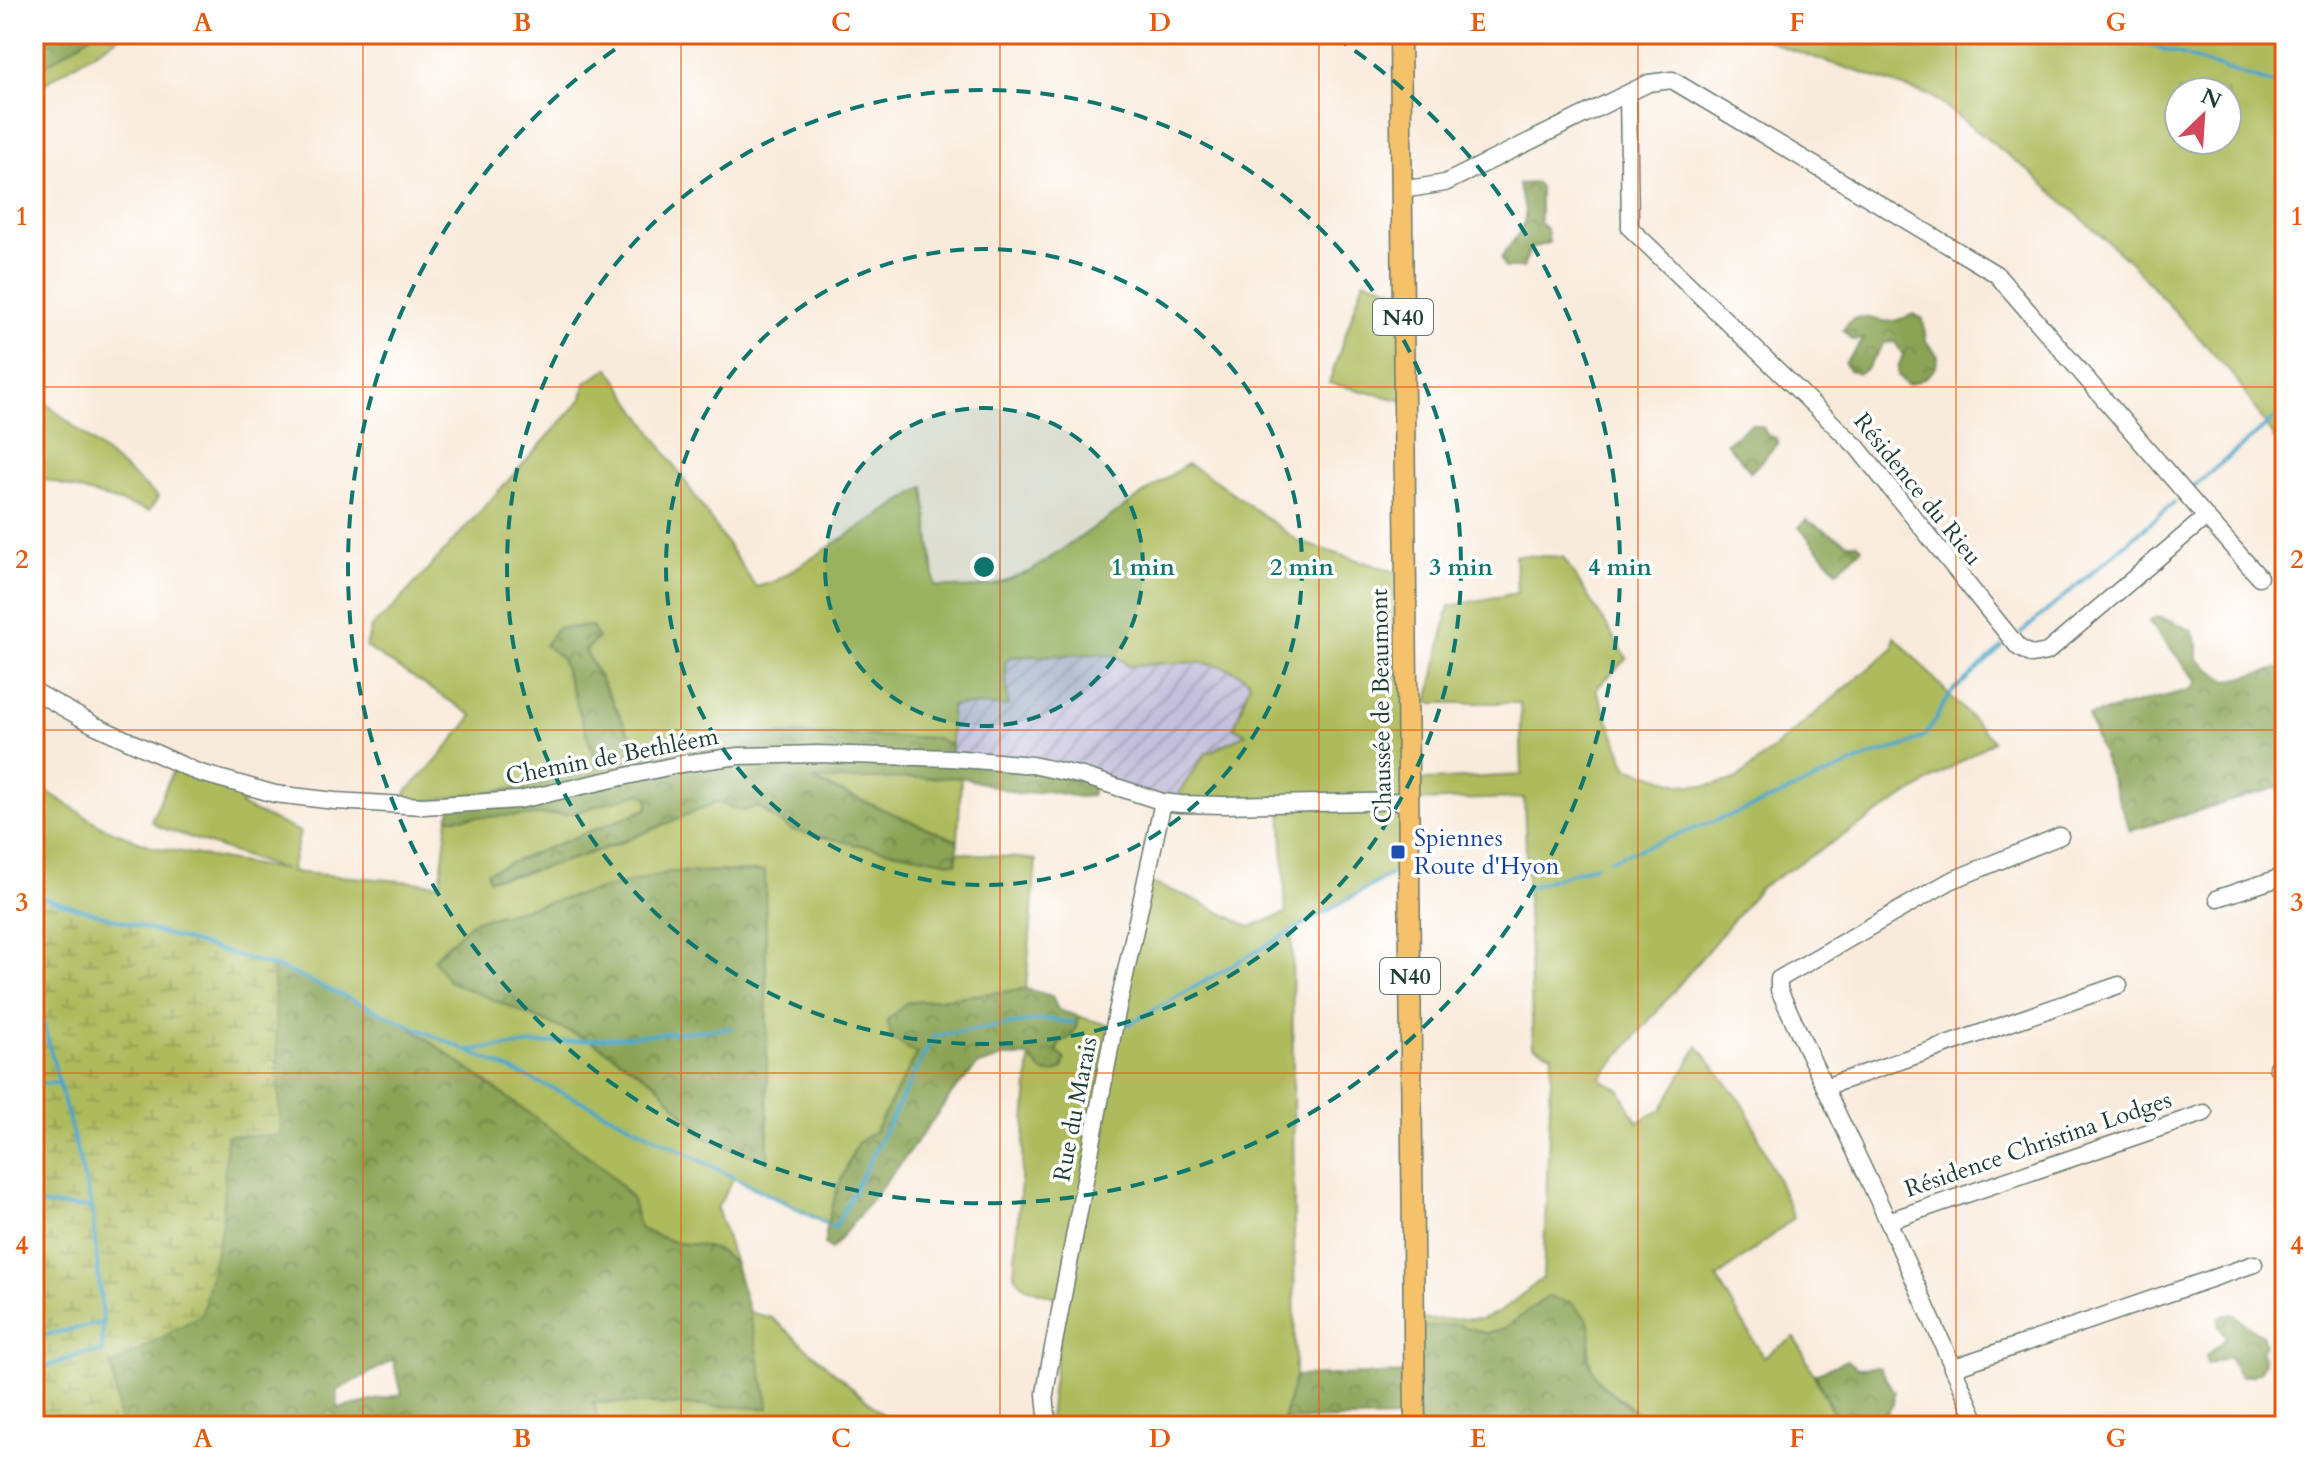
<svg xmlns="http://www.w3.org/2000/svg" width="2319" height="1460" viewBox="0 0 2319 1460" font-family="Cardo,serif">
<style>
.industrial{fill:url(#industrial-furrows)}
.green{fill:#aebb5d;stroke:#667c48;stroke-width:2;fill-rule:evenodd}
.forest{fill:url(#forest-crowns);stroke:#547044;stroke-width:2;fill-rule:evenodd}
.wetland{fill:url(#wetland-marsh);stroke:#667c48;stroke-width:2}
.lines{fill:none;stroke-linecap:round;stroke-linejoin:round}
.stream{stroke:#46a6c5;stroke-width:4}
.minor-casing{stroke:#6b7a6f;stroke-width:19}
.major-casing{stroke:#6b7a6f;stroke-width:23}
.minor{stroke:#fff;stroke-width:16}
.major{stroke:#f5c16b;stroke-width:20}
.grid{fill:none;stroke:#e8590c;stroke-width:2;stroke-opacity:0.55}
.ring{fill:none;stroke:#0f766e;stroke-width:4;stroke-dasharray:14 10}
.transit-dot{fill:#1a4fb4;stroke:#fff;stroke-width:3}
.labels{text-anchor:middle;stroke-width:7;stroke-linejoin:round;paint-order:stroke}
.shield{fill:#fff;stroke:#627771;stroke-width:2}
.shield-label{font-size:22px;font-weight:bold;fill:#1f3d34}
.street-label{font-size:24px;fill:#1f3d34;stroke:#fff}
.transit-label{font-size:24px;fill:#164399;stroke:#fff;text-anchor:start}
.centre{fill:#0f766e;stroke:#fff;stroke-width:4}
.ring-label{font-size:24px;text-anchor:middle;font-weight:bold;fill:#0f766e;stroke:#fff;stroke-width:7;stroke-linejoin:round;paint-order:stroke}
.neatline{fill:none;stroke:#e8590c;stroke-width:3}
.grid-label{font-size:26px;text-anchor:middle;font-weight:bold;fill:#e8590c}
</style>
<defs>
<pattern id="industrial-furrows" width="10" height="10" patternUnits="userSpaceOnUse" patternTransform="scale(2)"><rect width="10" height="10" fill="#c4c0db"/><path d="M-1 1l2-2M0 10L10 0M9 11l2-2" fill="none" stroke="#9f9db2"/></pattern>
<pattern id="forest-crowns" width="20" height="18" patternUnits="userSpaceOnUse" patternTransform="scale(2)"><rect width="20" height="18" fill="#8aa354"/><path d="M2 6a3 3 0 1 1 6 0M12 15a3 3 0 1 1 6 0" fill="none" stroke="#708646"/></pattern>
<pattern id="wetland-marsh" width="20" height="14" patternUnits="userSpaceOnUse" patternTransform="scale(2)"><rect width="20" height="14" fill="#aebb5d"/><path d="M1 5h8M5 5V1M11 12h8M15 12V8" fill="none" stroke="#8d994e"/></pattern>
</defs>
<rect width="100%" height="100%" fill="#fff"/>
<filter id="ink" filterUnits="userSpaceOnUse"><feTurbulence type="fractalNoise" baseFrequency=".0125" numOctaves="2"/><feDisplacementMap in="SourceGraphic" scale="16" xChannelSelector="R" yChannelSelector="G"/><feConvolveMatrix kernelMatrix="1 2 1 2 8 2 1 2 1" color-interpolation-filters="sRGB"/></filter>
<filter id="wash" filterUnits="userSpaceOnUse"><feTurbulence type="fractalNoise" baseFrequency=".006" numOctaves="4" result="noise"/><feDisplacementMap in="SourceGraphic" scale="32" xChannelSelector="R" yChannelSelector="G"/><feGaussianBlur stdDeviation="1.8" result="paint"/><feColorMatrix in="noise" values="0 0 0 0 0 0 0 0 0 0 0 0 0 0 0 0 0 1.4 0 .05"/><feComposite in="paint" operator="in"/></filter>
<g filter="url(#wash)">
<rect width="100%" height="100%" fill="#f9ebdc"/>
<path class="industrial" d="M1095 654 1118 656 1128 666 1212 663 1238 671 1250 682 1234 727 1247 734 1180 804 951 758V704L1010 657Z"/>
<g class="green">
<path d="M93 34H124L34 90V73Z"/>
<path d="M1756 34H2285V455L2234 376 2128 260 2030 172 1931 96 1783 47ZM2179 92H2227V140H2179Z"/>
<path d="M1364 280 1403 291 1404 401 1329 383Z"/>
<path d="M609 368 756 587 774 582 924 487 935 586 968 588 993 585 1031 571 1187 464 1215 480 1299 542 1406 575 1408 781 1522 775 1520 703H1428L1449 606 1517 593 1515 555 1563 557 1627 658 1596 689 1627 767 1679 784 1705 786 1736 780 1893 648 1894 636 1993 741 1760 888 1600 1079 1619 1089 1637 1122 1661 1110 1698 1046 1746 1108 1794 1218 1717 1278 1763 1357 1795 1337 1839 1426H1647C1624 1389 1580 1392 1591 1336L1547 1297 1505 1328 1488 1334 1474 1331 1414 1328V1320L1481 1319 1500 1312 1543 1278 1552 1054 1533 1046 1524 798 1408 801 1409 862 1292 932 1295 1376 1283 1426H1048L1063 1300 1025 1287 1014 1275 1030 1057 1043 1072 1054 1073 1063 1068 1065 1059 1057 1052 1059 1043C1074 1037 1076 1032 1078 1016L1114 1027 1146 881 1189 897 1250 927 1286 913 1281 804H1180V791L1205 754 1246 734 1234 728 1250 682C1219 652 1167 665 1128 666L1118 656 1095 654 1010 657 1005 663 1008 706 951 705V745L936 738 791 734 634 742 585 650 561 658 597 764 524 787 400 805 407 791 439 758 473 716 366 647 371 627 391 610 582 399 585 383Z"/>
<path d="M34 393 158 497 149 511 34 476Z"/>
<path d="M176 764 259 790 240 805 300 832 291 871 301 873 440 884 448 818 569 814 641 793 649 799 647 809 488 872 489 879 519 875 619 844 716 802 743 811 757 806 792 830 956 862 958 852 1036 860 1026 989 907 1003V1049L917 1054 875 1131 857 1144 838 1187 828 1223 734 1177 717 1208 735 1264 719 1251 699 1245 676 1243 640 1229 631 1197 603 1167 406 1024 273 967 112 1366 120 1426H34V783L101 826 153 847 284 870 160 827 151 821ZM765 871 768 1162 703 1137 657 1084 592 1041 448 981 671 872Z"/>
<path d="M961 777 958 841 811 780Z"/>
<path d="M749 1312 772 1318 896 1426H600L593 1402 768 1408Z"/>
</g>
<g class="forest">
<path d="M34 34H93L34 73Z"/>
<path d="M1537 183 1540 188V223L1547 230 1549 243 1530 249 1523 268H1505L1501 259C1509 243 1527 230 1525 210 1524 201 1519 194 1519 184Z"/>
<path d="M1914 314 1923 319 1926 341 1938 356C1937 374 1922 381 1907 385L1898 376V367L1903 355 1895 342 1884 343 1867 369 1857 374 1849 370 1845 363 1864 339 1852 340 1843 330C1853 312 1865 317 1882 321 1892 323 1904 318 1914 314Z"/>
<path d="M1751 424 1763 427 1767 435 1776 438 1778 443 1751 472 1726 443Z"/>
<path d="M1806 520 1848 543H1857L1862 548 1837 571 1799 527Z"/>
<path d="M2156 617 2173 621 2192 631 2198 645V660L2227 681 2285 667V785L2130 831 2088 716 2189 690 2198 682 2149 622Z"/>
<path d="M592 626 598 638 585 651 634 742 791 734 936 738 951 745V757L1091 781 1093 788 1091 796 1079 797 1046 791 1020 794 961 777 813 780 958 841 956 863 853 844 792 830 757 806 743 811 716 802C642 834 568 867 489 879L487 872 647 809 649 799 641 793 569 814 448 818 452 805 460 796 524 787 597 764 561 658 545 645 557 628Z"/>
<path d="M765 871 768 1162 703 1137 657 1084 592 1041 448 981 433 959 473 921 671 872Z"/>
<path d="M119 921 290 972 406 1024 603 1167 631 1197 640 1229 676 1243 699 1245 719 1251 735 1264 749 1312 769 1408 593 1402 600 1426H120L112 1366ZM393 1360 402 1394 337 1409 338 1390Z"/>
<path d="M1026 989 1052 996 1058 1010 1078 1016C1076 1032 1073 1037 1059 1044L1057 1052 1065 1059 1063 1068 1054 1073 1043 1072 1029 1057H1003L977 1066 954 1091 902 1162 831 1250 825 1244V1232L838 1187 857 1144 875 1131 917 1054 892 1039 887 1020 906 1003Z"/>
<path d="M1547 1297 1570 1302 1588 1319 1591 1336 1587 1357 1599 1383 1641 1417 1647 1426H1415L1414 1418 1283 1420 1295 1376 1414 1373V1328L1457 1324 1488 1334 1505 1328Z"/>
<path d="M2232 1314C2244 1319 2249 1331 2262 1334L2265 1344 2261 1351 2264 1362 2259 1372 2251 1376H2240L2228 1357 2207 1364 2206 1356C2213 1348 2221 1347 2226 1336L2218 1325 2219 1317Z"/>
<path d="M1847 1360 1858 1368 1879 1367 1894 1392 1893 1405 1881 1421 1869 1426H1839L1815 1374Z"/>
</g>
<path class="wetland" d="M34 895 273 967 281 1136 227 1135 222 1224 202 1314 112 1366 120 1426H34Z"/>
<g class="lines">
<g class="stream">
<path d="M2116 34 2285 88"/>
<path d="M2194 486 2285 410"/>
<path d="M2021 633 2175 502"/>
<path d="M1610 860 1758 805 1870 756 1907 745 1926 735 1950 694 2002 647"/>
<path d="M1527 888 1596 865"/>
<path d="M34 895 285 970 590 1105 825 1223"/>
<path d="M34 988 92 1208 103 1323 34 1337"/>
<path d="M1128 1025 1390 875"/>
<path d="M466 1050 731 1028"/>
<path d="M34 1084 60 1083"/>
<path d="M34 1204 92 1208"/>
<path d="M830 1225 835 1228 934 1036 1047 1019 1074 1023"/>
<path d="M34 1284 40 1336"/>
<path d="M34 1371 85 1353 102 1352 103 1323"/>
</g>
</g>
</g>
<g filter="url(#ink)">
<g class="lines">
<defs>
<g id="minor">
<path d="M1402 186 1415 188 1445 183 1628 93 1649 83 1672 80 1996 274 2206 517 2047 652 2032 655 2018 647 1857 447 1630 228 1628 93"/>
<path d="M2206 517 2259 577"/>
<path d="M34 691 94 725 197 772 275 794 335 801 423 806 519 800 681 764 739 756 817 754 951 758 1032 765 1083 776 1163 802 1180 804 1224 805 1408 801"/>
<path d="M2218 898 2285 876"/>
<path d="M2277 1067 2285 1065"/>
<path d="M1825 1087 2119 985"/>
<path d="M1888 1221 2204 1113"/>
<path d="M1952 1368 2254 1264"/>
<path d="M1048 1426 1045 1394 1049 1369 1117 1012 1163 802"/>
<path d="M1979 1426 1888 1221 1779 990V979L1950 881 2060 836"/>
<path d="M2274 1426 2285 1422"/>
</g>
<path id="major" d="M1400 34 1415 1426"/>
</defs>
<use href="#minor" class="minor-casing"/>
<use href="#major" class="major-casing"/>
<use href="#minor" class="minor"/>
<use href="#major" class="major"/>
</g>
</g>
<path class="grid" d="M363 34V1426M681 34V1426M1000 34V1426M1319 34V1426M1638 34V1426M1956 34V1426M34 387H2285M34 730H2285M34 1073H2285"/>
<circle cx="984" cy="567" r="159" fill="#0f766e" fill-opacity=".12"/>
<g class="ring">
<circle cx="984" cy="567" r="159"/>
<circle cx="984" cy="567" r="318"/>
<circle cx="984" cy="567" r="477"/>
<path d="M1335 37A636 636 0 1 1 633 37"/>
</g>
<rect class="transit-dot" x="1390" y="844" width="16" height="16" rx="4"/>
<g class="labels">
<g class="shield">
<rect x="1373" y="299" width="60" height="36" rx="6"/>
<rect x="1380" y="958" width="60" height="36" rx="6"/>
</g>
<g class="shield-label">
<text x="1403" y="325">N40</text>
<text x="1410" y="984">N40</text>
</g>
<g class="street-label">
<text transform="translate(1918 489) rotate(51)" y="8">Résidence du Rieu</text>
<text transform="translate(1381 706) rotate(-91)" y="8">Chaussée de Beaumont</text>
<text transform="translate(612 756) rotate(-11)" y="8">Chemin de Bethléem</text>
<text transform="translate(1075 1109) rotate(-79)" y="8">Rue du Marais</text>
<text transform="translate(2038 1144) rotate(-19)" y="8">Résidence Christina Lodges</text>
</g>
<g class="transit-label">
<text x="1414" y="846">Spiennes<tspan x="1414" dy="28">Route d'Hyon</tspan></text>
</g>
</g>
<circle cx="984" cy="567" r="12" class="centre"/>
<g class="ring-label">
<text x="1143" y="575">1 min</text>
<text x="1302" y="575">2 min</text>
<text x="1461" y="575">3 min</text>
<text x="1620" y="575">4 min</text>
</g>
<rect width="2319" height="1460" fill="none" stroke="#fff" stroke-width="88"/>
<g transform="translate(2203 116) rotate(25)"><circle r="38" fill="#ffffff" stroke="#a5b1ae" stroke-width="2"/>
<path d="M0-6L14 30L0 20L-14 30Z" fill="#d1495b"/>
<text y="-12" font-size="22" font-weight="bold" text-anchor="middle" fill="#1f3d34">N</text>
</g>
<rect x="44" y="44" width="2231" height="1372" class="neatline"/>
<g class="grid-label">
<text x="203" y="31">A</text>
<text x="522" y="31">B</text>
<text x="841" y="31">C</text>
<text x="1160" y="31">D</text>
<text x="1478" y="31">E</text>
<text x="1797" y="31">F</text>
<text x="2116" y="31">G</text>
<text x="22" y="225">1</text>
<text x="2297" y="225">1</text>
<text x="22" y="568">2</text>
<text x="2297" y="568">2</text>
<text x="22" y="911">3</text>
<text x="2297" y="911">3</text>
<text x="22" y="1254">4</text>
<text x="2297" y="1254">4</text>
<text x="203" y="1447">A</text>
<text x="522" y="1447">B</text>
<text x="841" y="1447">C</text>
<text x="1160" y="1447">D</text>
<text x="1478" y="1447">E</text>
<text x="1797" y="1447">F</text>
<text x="2116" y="1447">G</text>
</g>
</svg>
